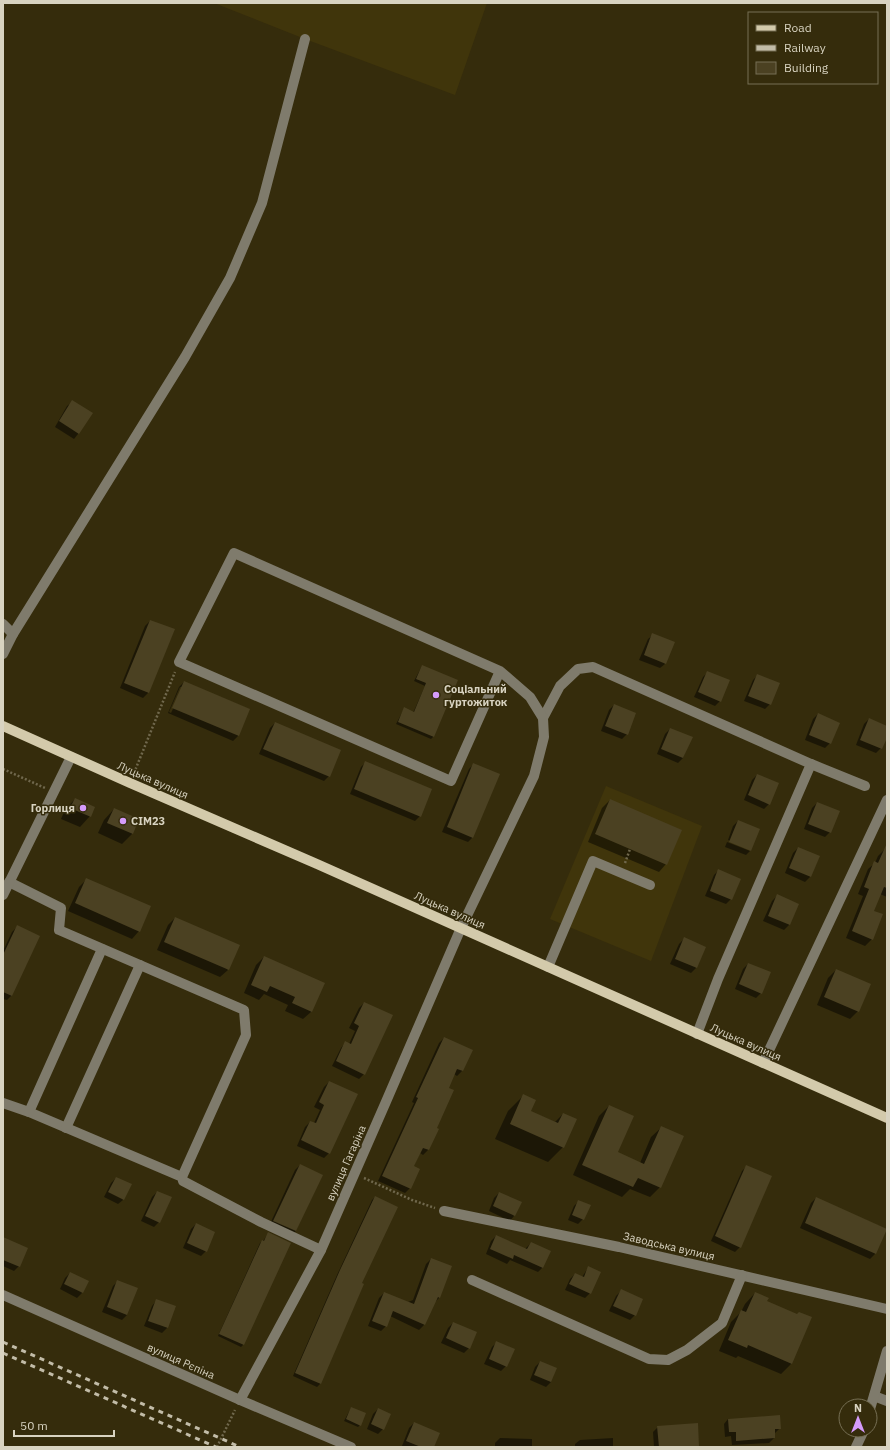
<svg xmlns="http://www.w3.org/2000/svg" width="890" height="1450" viewBox="0 0 890 1450" font-family="'IBM Plex Sans',sans-serif">
<style>
.built{fill:#40350b}
.shadow{fill:#0007;fill-rule:evenodd}
.building{fill:#4b4122}
.lines{fill:none;stroke-linecap:round;stroke-linejoin:round}
.path{stroke:#70684d;stroke-width:2.5;stroke-dasharray:2 2;stroke-linecap:butt}
.minor{stroke:#7f7b6c;stroke-width:10}
.major{stroke:#d3caab;stroke-width:10}
.rail{stroke:#c2bca8;stroke-width:3;stroke-dasharray:5 5;stroke-linecap:butt}
.poi-dot{fill:#d59bfb;stroke:#352c0c;stroke-width:1.5}
.labels{text-anchor:middle;stroke-width:3;stroke-linejoin:round;paint-order:stroke}
.poi-label{font-size:11px;font-weight:bold;fill:#d8d3c1;stroke:#352c0c;text-anchor:start}
.street-label{font-size:11px;fill:#d8d3c1;stroke:#352c0c}
</style>
<rect width="100%" height="100%" fill="#352c0c"/>
<g class="built">
<path d="M214 3H487L455 95 305 39Z"/>
<path d="M606 786 702 826 651 961 550 919Z"/>
</g>
<g class="shadow">
<path d="M72 402 91 414 78 434 74 439 55 427 67 406Z"/>
<path d="M150 621 174 630 148 693 143 698 120 688 145 626Z"/>
<path d="M653 635 665 664 660 668 639 660 648 639Z"/>
<path d="M422 666 457 681 433 737 431 739 396 724 404 709 413 713 425 686 414 681Z"/>
<path d="M708 672 720 701 715 706 694 697 703 677Z"/>
<path d="M758 675 770 704 765 709 744 701 753 680Z"/>
<path d="M184 682 249 709 238 736 233 741 168 713 179 687ZM180 687H183L171 713 169 712Z"/>
<path d="M614 705 627 734 622 739 601 731 609 710Z"/>
<path d="M818 714 830 743 825 748 805 740 813 719Z"/>
<path d="M869 719 887 727V735L881 748 876 753 856 745 864 724Z"/>
<path d="M275 723 329 776 324 781 259 754 270 728Z"/>
<path d="M670 729 691 738 683 758 678 763 657 754 665 734Z"/>
<path d="M366 762 420 816 415 821 350 794 361 767Z"/>
<path d="M474 764 473 837 468 842 442 832 469 769Z"/>
<path d="M757 775 769 804 764 809 744 800 752 780Z"/>
<path d="M75 799 90 816 80 827 61 819 65 810Z"/>
<path d="M610 800 666 864 659 872 588 842 602 808Z"/>
<path d="M817 803 830 832 825 837 804 829 812 808Z"/>
<path d="M114 809 138 820 132 834 122 844 98 833 104 820Z"/>
<path d="M738 821 751 850 750 851V849L728 840 733 826Z"/>
<path d="M727 842 750 851 746 855 725 847Z"/>
<path d="M798 848 819 857 810 877 805 882 785 873 793 853Z"/>
<path d="M885 849 887 850V897L880 894 872 911V939L865 946 846 938 863 896 858 894 868 869 875 863 878 856Z"/>
<path d="M719 870 731 899 726 904 705 896 714 875Z"/>
<path d="M87 879 139 931 132 939 68 911 79 887Z"/>
<path d="M777 896 798 904 789 925 784 930 763 921 772 901Z"/>
<path d="M175 918 228 970 220 977 157 950 168 925Z"/>
<path d="M17 927 12 995 7 1000 3 999V951L12 932Z"/>
<path d="M684 939 696 968 691 973 670 964 679 944Z"/>
<path d="M264 957 324 984 311 1012 303 1019 285 1011 288 1005 264 994 259 1000 244 993 256 965Z"/>
<path d="M748 964 761 993 756 998 735 989 743 969Z"/>
<path d="M836 970 858 1011 850 1019 817 1005 828 978Z"/>
<path d="M364 1003V1074L359 1079 332 1066 341 1048 345 1043 349 1044 355 1031 349 1028 359 1008Z"/>
<path d="M444 1038 472 1051 462 1071 457 1076 454 1074 448 1088 436 1129H437L428 1150 423 1155 420 1153 413 1167 410 1188 405 1193 378 1181 414 1103 412 1102 439 1043Z"/>
<path d="M329 1082V1153L324 1158 297 1146 305 1127 310 1122 314 1123 320 1110 314 1107 324 1087Z"/>
<path d="M523 1096 529 1111 555 1122 563 1114V1147L548 1162 495 1139 508 1111Z"/>
<path d="M609 1106 616 1153 640 1163 651 1137 662 1127 660 1187 650 1197 630 1189 622 1197 573 1175 599 1116Z"/>
<path d="M300 1165 296 1231 291 1236 269 1226 295 1170Z"/>
<path d="M747 1166 740 1247 735 1252 711 1241 742 1171Z"/>
<path d="M116 1178 123 1200 118 1204 104 1197 111 1183Z"/>
<path d="M157 1192 159 1222 154 1227 141 1221 152 1197Z"/>
<path d="M499 1193 514 1216 510 1221 489 1211 494 1198Z"/>
<path d="M375 1197 361 1284 363 1285 320 1384 317 1387 293 1376 337 1275 372 1200Z"/>
<path d="M816 1198 886 1229 875 1254 870 1259 800 1228 811 1203Z"/>
<path d="M579 1201 583 1219 578 1224 568 1220 574 1206Z"/>
<path d="M196 1224 206 1251 201 1256 183 1248 191 1229Z"/>
<path d="M268 1234 243 1345 241 1347 218 1336 260 1243 263 1241Z"/>
<path d="M496 1236 525 1249 531 1243 543 1267 538 1272 510 1260 507 1264 486 1254 491 1241Z"/>
<path d="M3 1239 19 1266 14 1271 3 1266Z"/>
<path d="M431 1259 439 1298 435 1302 424 1325 419 1330 390 1316 386 1326 381 1331 368 1326 379 1298 384 1293 408 1302 413 1300 426 1264Z"/>
<path d="M588 1268 590 1293 585 1298 565 1290 570 1279 575 1274 582 1277Z"/>
<path d="M70 1273 82 1293 77 1298 60 1289 65 1278Z"/>
<path d="M118 1281 127 1315 122 1320 102 1312 113 1286Z"/>
<path d="M621 1291 635 1315 630 1320 609 1311 616 1296Z"/>
<path d="M755 1293 766 1302 797 1315 811 1318 791 1364 781 1374 738 1356 736 1358 719 1351 731 1322 741 1312 745 1304Z"/>
<path d="M156 1301 174 1307 167 1328 162 1333 144 1326 152 1306Z"/>
<path d="M453 1323 469 1348 464 1353 441 1343 448 1328Z"/>
<path d="M497 1342 506 1366 501 1371 484 1364 492 1347Z"/>
<path d="M540 1362 551 1382 546 1387 530 1380 535 1367Z"/>
<path d="M351 1408 360 1425 358 1427 344 1421Z"/>
<path d="M378 1409 383 1429 378 1434 367 1429 373 1414Z"/>
<path d="M728 1419 780 1428 775 1433 774 1438 769 1443 732 1445 731 1436 725 1437 724 1424Z"/>
<path d="M414 1423 433 1447 402 1446 409 1428Z"/>
<path d="M658 1427 698 1447H654L653 1432Z"/>
<path d="M500 1438 532 1439V1447H495V1443Z"/>
<path d="M613 1438V1447H575V1444L580 1440Z"/>
</g>
<g class="building">
<path d="M72 400 93 413 79 434 59 421Z"/>
<path d="M150 620 175 629 149 693 124 683Z"/>
<path d="M652 633 675 642 666 664 644 655Z"/>
<path d="M422 665 458 680 434 737 398 722 404 707 414 712 426 683 416 679Z"/>
<path d="M707 671 730 680 721 702 698 692Z"/>
<path d="M757 674 780 683 771 705 748 696Z"/>
<path d="M184 681 250 709 239 736 172 708Z"/>
<path d="M614 704 636 713 628 735 605 726Z"/>
<path d="M818 713 840 723 831 744 809 735Z"/>
<path d="M869 718 887 726V738L882 749 860 740Z"/>
<path d="M275 722 341 750 330 777 263 749Z"/>
<path d="M670 728 693 737 683 758 661 749Z"/>
<path d="M365 761 432 789 421 817 354 789Z"/>
<path d="M473 763 500 774 473 838 447 827Z"/>
<path d="M757 774 779 783 770 805 748 795Z"/>
<path d="M75 798 95 807 91 817 70 808Z"/>
<path d="M610 799 682 830 667 865 595 834Z"/>
<path d="M817 802 840 811 831 833 808 824Z"/>
<path d="M114 808 139 819 133 834 107 823Z"/>
<path d="M738 820 760 829 751 851 729 842Z"/>
<path d="M887 843V888L884 887 874 911 883 914 873 940 852 931 869 889 864 887 874 861 878 863Z"/>
<path d="M798 847 820 856 811 877 789 868Z"/>
<path d="M718 869 741 879 732 900 710 891Z"/>
<path d="M86 878 151 906 140 932 75 903Z"/>
<path d="M777 894 799 904 790 925 768 916Z"/>
<path d="M175 917 240 945 229 970 164 942Z"/>
<path d="M17 925 40 936 12 996 3 992V955Z"/>
<path d="M684 937 706 947 697 968 675 959Z"/>
<path d="M264 956 325 983 312 1012 292 1003 295 997 270 986 267 992 251 985Z"/>
<path d="M748 963 771 972 762 994 739 984Z"/>
<path d="M836 969 871 984 859 1012 824 997Z"/>
<path d="M364 1002 393 1015 365 1075 336 1061 345 1041 351 1044 359 1026 354 1023Z"/>
<path d="M444 1037 473 1050 463 1071 457 1069 449 1088 454 1090 437 1128 439 1129 429 1150 423 1148 414 1166 420 1169 411 1189 382 1176 418 1098 416 1097Z"/>
<path d="M329 1081 358 1094 330 1154 301 1140 310 1121 316 1123 324 1105 319 1102Z"/>
<path d="M523 1094 536 1100 531 1111 558 1123 563 1113 577 1119 564 1148 510 1124Z"/>
<path d="M609 1105 634 1116 618 1152 644 1164 661 1126 684 1136 661 1188 638 1178 633 1187 582 1165Z"/>
<path d="M300 1164 323 1175 296 1231 273 1221Z"/>
<path d="M746 1165 772 1176 741 1248 715 1236Z"/>
<path d="M116 1177 132 1184 124 1200 108 1192Z"/>
<path d="M157 1191 172 1197 160 1223 145 1216Z"/>
<path d="M499 1192 522 1202 515 1216 493 1206Z"/>
<path d="M375 1196 398 1207 362 1283 364 1284 321 1384 295 1373 340 1270Z"/>
<path d="M816 1197 887 1229 876 1254 805 1223Z"/>
<path d="M578 1200 591 1205 584 1220 572 1215Z"/>
<path d="M196 1223 215 1232 207 1252 187 1243Z"/>
<path d="M268 1232 291 1243 244 1345 219 1334 262 1240 264 1241Z"/>
<path d="M496 1235 527 1249 531 1242 551 1251 543 1268 514 1255 513 1259 490 1249Z"/>
<path d="M3 1237 28 1248 20 1267 3 1260Z"/>
<path d="M431 1258 452 1266 440 1298 438 1297 425 1325 393 1311 387 1327 372 1321 384 1292 414 1304Z"/>
<path d="M588 1266 601 1272 591 1294 569 1284 575 1273 584 1277Z"/>
<path d="M70 1272 89 1281 83 1293 64 1284Z"/>
<path d="M117 1280 138 1288 127 1315 107 1307Z"/>
<path d="M621 1289 643 1299 636 1316 613 1306Z"/>
<path d="M755 1292 769 1298 767 1301 797 1314 799 1312 812 1317 792 1364 748 1345 747 1348 728 1340 741 1310 746 1312Z"/>
<path d="M156 1299 176 1306 168 1328 148 1321Z"/>
<path d="M453 1322 477 1332 470 1349 446 1338Z"/>
<path d="M496 1341 515 1349 507 1367 489 1359Z"/>
<path d="M540 1361 557 1368 551 1382 534 1375Z"/>
<path d="M351 1407 366 1413 361 1426 346 1419Z"/>
<path d="M378 1408 391 1414 384 1430 371 1424Z"/>
<path d="M780 1415 781 1429H775V1438L736 1441V1432H729L728 1419Z"/>
<path d="M414 1422 440 1433 434 1447H421L406 1441Z"/>
<path d="M698 1423 699 1447H659L657 1426Z"/>
</g>
<g class="lines">
<g class="path">
<path d="M3 769 45 788"/>
<path d="M134 773 175 672"/>
<path d="M625 863 630 849"/>
<path d="M364 1178 412 1200 435 1208"/>
<path d="M217 1447 235 1410"/>
</g>
<g class="minor">
<path d="M3 624 13 634"/>
<path d="M3 654 13 634 185 357 230 278 262 203 305 39"/>
<path d="M543 718 560 686 578 669 593 667 811 764 718 979 697 1034"/>
<path d="M811 764 865 786"/>
<path d="M9 882 61 908 59 930 244 1010 246 1035 182 1177"/>
<path d="M3 895 71 757"/>
<path d="M548 967 593 861 650 885"/>
<path d="M763 1063 887 800"/>
<path d="M3 1103 29 1112 182 1177 183 1181 261 1222 321 1250"/>
<path d="M29 1112 102 949"/>
<path d="M66 1128 140 965"/>
<path d="M444 1211 619 1247 887 1309"/>
<path d="M472 1280 649 1359 668 1360 687 1350 722 1323 742 1275"/>
<path d="M3 1295 240 1400 351 1447"/>
<path d="M874 1396 887 1401"/>
<path d="M240 1400 321 1250 385 1104 461 928 534 776 544 737 543 718 530 697 500 671 234 553 179 662 451 781 500 671"/>
<path d="M870 1409 887 1351"/>
<path d="M856 1447 864 1430"/>
</g>
<path class="major" d="M3 726 130 783 317 864 887 1118"/>
<g class="rail">
<path d="M3 1342 240 1447"/>
<path d="M3 1353 216 1447"/>
</g>
</g>
<g class="poi-dot">
<circle cx="436" cy="695" r="4"/>
<circle cx="83" cy="808" r="4"/>
<circle cx="123" cy="821" r="4"/>
</g>
<g class="labels">
<g class="poi-label">
<text x="444" y="693">Соціальний<tspan x="444" dy="13">гуртожиток</tspan></text>
<text x="75" y="812" text-anchor="end">Горлиця</text>
<text x="131" y="825">СІМ23</text>
</g>
<g class="street-label">
<text transform="translate(153 780) rotate(24)" y="4">Луцька вулиця</text>
<text transform="translate(450 910) rotate(24)" y="4">Луцька вулиця</text>
<text transform="translate(746 1042) rotate(24)" y="4">Луцька вулиця</text>
<text transform="translate(346 1163) rotate(-66)" y="4">вулиця Гагаріна</text>
<text transform="translate(669 1246) rotate(13)" y="4">Заводська вулиця</text>
<text transform="translate(181 1361) rotate(24)" y="4">вулиця Рєпіна</text>
</g>
</g>
<rect width="890" height="1450" fill="none" stroke="#d8d3c1" stroke-width="8"/>
<rect x="748" y="12" width="130" height="72" fill="#352c0c" stroke="#766f54"/>
<rect x="756" y="25" width="20" height="6" fill="#d3caab" stroke="#766f54"/>
<text x="784" y="32" font-size="12" fill="#d8d3c1">Road</text>
<rect x="756" y="45" width="20" height="6" fill="#c2bca8" stroke="#766f54"/>
<text x="784" y="52" font-size="12" fill="#d8d3c1">Railway</text>
<rect x="756" y="62" width="20" height="12" fill="#4b4122" stroke="#766f54"/>
<text x="784" y="72" font-size="12" fill="#d8d3c1">Building</text>
<g transform="translate(858 1418)"><circle r="19" fill="#352c0c" stroke="#766f54"/>
<path d="M0-3L7 15L0 10L-7 15Z" fill="#d59bfb"/>
<text y="-6" font-size="11" font-weight="bold" text-anchor="middle" fill="#d8d3c1">N</text>
</g>
<path d="M14 1430v6h100v-6" fill="none" stroke="#d8d3c1" stroke-width="2"/>
<text x="20" y="1430" font-size="12" fill="#d8d3c1" stroke="#352c0c" stroke-width="3" paint-order="stroke">50 m</text>
</svg>
